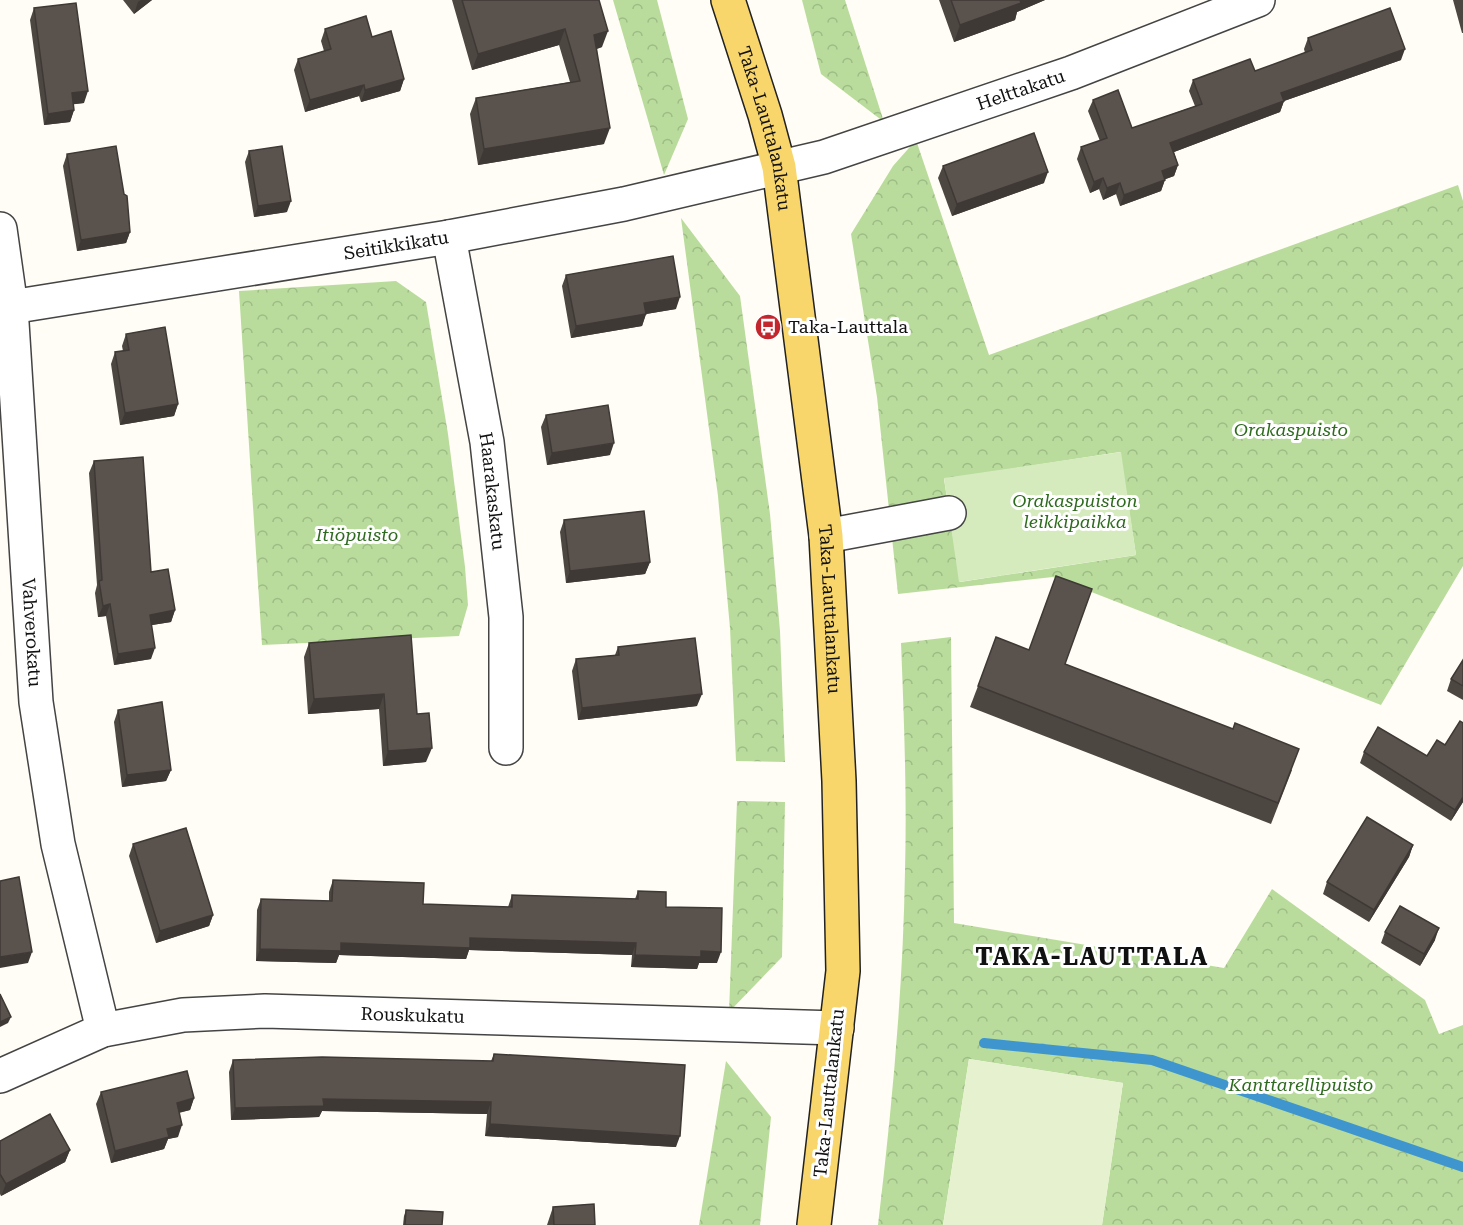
<svg xmlns="http://www.w3.org/2000/svg" width="1463" height="1225" viewBox="0 0 1463 1225" font-family="'Roboto Serif',serif">
<style>
.forest{fill:url(#forest-crowns);fill-rule:evenodd}
.park{fill:#d5ebbd}
.pitch{fill:#e6f2cf}
.lines{fill:none;stroke-linecap:round;stroke-linejoin:round}
.stream{stroke:#3f96cf;stroke-width:10}
.minor-casing{stroke:#444;stroke-width:36}
.major-casing{stroke:#222;stroke-width:36}
.minor{stroke:#fff;stroke-width:33}
.major{stroke:#f9d66b;stroke-width:33}
.wall{fill:#4d4742}
.shaded-wall{fill:#3f3936}
.building{fill:#5a524d;stroke:#3f3936;stroke-width:1.5}
.labels{text-anchor:middle;stroke-width:6;stroke-linejoin:round;paint-order:stroke}
.street-label{font-size:18px;fill:#111;stroke:#fff}
.poi-label{font-size:18px;fill:#111;stroke:#fff;text-anchor:start}
.park-label{font-size:18px;font-style:italic;fill:#2f6b1f;stroke:#fff}
.district-label{font-size:24px;font-weight:bold;letter-spacing:1.5px;fill:#111;stroke:#fff}
</style>
<defs>
<pattern id="forest-crowns" width="20" height="18" patternUnits="userSpaceOnUse" patternTransform="scale(1.5)"><rect width="20" height="18" fill="#b9dc9c"/><path d="M2 6a3 3 0 1 1 6 0M12 15a3 3 0 1 1 6 0" fill="none" stroke="#9ebc85"/></pattern>
</defs>
<rect width="100%" height="100%" fill="#fffdf5"/>
<g class="forest">
<path d="M613 0H657L688 119 664 175Z"/>
<path d="M802 0H845L884 122 821 74Z"/>
<path d="M916 140 989 355 1458 185 1463 201V566L1381 705 1053 577 898 594 877 397 851 234 893 166ZM1120 452 1136 555 960 582 944 479Z"/>
<path d="M681 218 740 296 770 514 780 631 785 762 736 761 730 628 718 496Z"/>
<path d="M396 281 426 302 448 434 465 567 468 605 459 636 262 645 239 291Z"/>
<path d="M951 637 954 923 1224 968 1272 889 1425 1000 1439 1034 1463 1025V1225H1102L1123 1083 969 1059 943 1225H878C892 1107 903 990 905 871 907 795 904 719 901 643Z"/>
<path d="M737 801 785 802 782 957 729 1012Z"/>
<path d="M726 1061 771 1117 760 1225H699Z"/>
</g>
<path class="park" d="M1121 452 1136 555 959 582 944 478Z"/>
<path class="pitch" d="M969 1059 1123 1083 1102 1225H943Z"/>
<g class="lines">
<path class="stream" d="M984 1043 1152 1060 1463 1167"/>
<defs>
<g id="minor">
<path id="s1" d="M0 229 11 307 36 702 58 844 103 1030"/>
<path id="s2" d="M449 237 487 442 506 617V748"/>
<path id="s3" d="M11 307 449 237 624 204 824 157 1071 73 1258 0"/>
<path d="M826 536 949 513"/>
<path id="s4" d="M0 1076 103 1030 183 1015 265 1011 837 1028"/>
</g>
<g id="major">
<path id="s5" d="M728 0 765 115 779 167 826 536 839 781 843 971 814 1225"/>
</g>
</defs>
<use href="#minor" class="minor-casing"/>
<use href="#major" class="major-casing"/>
<use href="#minor" class="minor"/>
<use href="#major" class="major"/>
</g>
<g class="wall">
<path d="M123 0H152L134 14Z"/>
<path d="M452 0H599L602 47 597 49 604 144 478 165 470 114 476 98 570 82 559 45 472 70Z"/>
<path d="M939 0H1045L1017 12 1015 20 954 42Z"/>
<path d="M1453 0H1463V33H1462Z"/>
<path d="M34 8 84 103 73 104 74 110 70 122 44 125 30 20Z"/>
<path d="M325 29 372 37 404 79 400 91 361 102 359 96 305 112 294 70 298 59 324 51 321 41Z"/>
<path d="M1308 38 1401 60 1284 101 1280 112 1174 152 1178 165 1174 176 1165 179 1161 191 1120 206 1116 194 1103 200 1099 189 1090 193 1077 159 1081 147 1100 141 1088 111 1093 100 1132 128 1195 106 1189 91 1193 80 1255 71 1305 53 1304 49Z"/>
<path d="M249 151 287 212 254 217 245 162Z"/>
<path d="M67 154 130 232 126 243 77 251 63 166Z"/>
<path d="M943 166 1044 183 952 216 938 178Z"/>
<path d="M566 275 676 309 646 314 642 326 571 338 562 286Z"/>
<path d="M126 334 178 404 174 416 120 425 111 364 115 352 123 351 122 346Z"/>
<path d="M546 415 610 455 547 465 541 427Z"/>
<path d="M94 461 151 572 175 610 171 622 152 625 151 659 114 665 106 616 98 617 95 593 97 585 89 473Z"/>
<path d="M564 520 650 562 645 574 566 583 560 532Z"/>
<path d="M309 643 417 714 426 762 383 766 379 709 308 714 304 657Z"/>
<path d="M618 647 697 706 578 720 572 671 576 659 615 655Z"/>
<path d="M1463 660V700L1447 691 1451 679Z"/>
<path d="M1065 664 1292 770 1271 824 970 707 978 686Z"/>
<path d="M118 710 171 770 166 781 122 787 114 722Z"/>
<path d="M1364 752 1427 756 1463 802 1451 821 1360 763Z"/>
<path d="M133 844 213 915 209 926 156 943 129 856Z"/>
<path d="M1413 845 1409 857 1369 922 1323 894 1327 882Z"/>
<path d="M333 880 423 904 508 907 512 895 635 899 638 891 666 907 717 963H699L697 969 631 967 632 955 469 950 466 959 339 955 336 963 256 961 257 910 261 899 329 901V892Z"/>
<path d="M1385 932 1435 940 1420 966 1381 943Z"/>
<path d="M494 1054 676 1147 485 1136 487 1114 322 1111 319 1117 231 1120 229 1072 233 1060 491 1061Z"/>
<path d="M101 1092 194 1098 190 1110 179 1113 178 1137 168 1139 164 1149 111 1163 96 1104Z"/>
<path d="M0 1141 70 1150 65 1162 1 1196 0 1194Z"/>
<path d="M553 1207 595 1225H547Z"/>
<path d="M406 1210 442 1225H403L404 1216Z"/>
</g>
<g class="shaded-wall">
<path d="M141 0H152L134 14 138 2Z"/>
<path d="M1018 0H1045L1017 12 1015 20 954 42 960 25Z"/>
<path d="M565 29 559 45 472 70 478 54Z"/>
<path d="M608 31 602 47 589 51 594 35Z"/>
<path d="M1405 49 1401 60 1284 101 1280 112 1166 155 1170 143 1281 93Z"/>
<path d="M404 79 400 91 361 102 365 90Z"/>
<path d="M364 85 359 96 305 112 310 100Z"/>
<path d="M88 91 84 103 68 105 72 93Z"/>
<path d="M74 110 70 122 44 125 48 114Z"/>
<path d="M610 128 604 144 478 165 484 149Z"/>
<path d="M1178 165 1174 176 1158 182 1162 171Z"/>
<path d="M1048 172 1044 183 952 216 957 204Z"/>
<path d="M1103 178 1099 189 1090 193 1094 182Z"/>
<path d="M1165 180 1161 191 1120 206 1124 195Z"/>
<path d="M1120 183 1116 194 1103 200 1107 188Z"/>
<path d="M291 201 287 212 254 217 258 206Z"/>
<path d="M130 232 126 243 77 251 81 240Z"/>
<path d="M680 297 676 309 640 315 644 303Z"/>
<path d="M646 314 642 326 571 338 576 326Z"/>
<path d="M178 404 174 416 120 425 125 413Z"/>
<path d="M614 443 610 455 547 465 552 453Z"/>
<path d="M650 562 645 574 566 583 570 571Z"/>
<path d="M110 604 106 616 98 617 103 606Z"/>
<path d="M175 610 171 622 146 626 150 615Z"/>
<path d="M155 648 151 659 114 665 118 654Z"/>
<path d="M384 694 379 709 308 714 314 699Z"/>
<path d="M702 694 697 706 578 720 582 708Z"/>
<path d="M432 748 426 762 383 766 388 751Z"/>
<path d="M171 770 166 781 122 787 127 775Z"/>
<path d="M1463 797V802L1451 821 1455 810Z"/>
<path d="M1413 845 1409 857 1369 922 1374 910Z"/>
<path d="M213 915 209 926 156 943 160 931Z"/>
<path d="M1439 928 1435 940 1420 966 1424 954Z"/>
<path d="M470 938 636 943 632 955 469 950 466 959 339 955 336 963 256 961 260 949 341 943Z"/>
<path d="M701 951 721 952 717 963H699L697 969 631 967 635 955Z"/>
<path d="M32 952 28 963 0 968V957Z"/>
<path d="M11 1017 8 1023 0 1027V1022Z"/>
<path d="M194 1098 190 1110 172 1114 177 1103Z"/>
<path d="M323 1099 491 1102 487 1114 322 1111 319 1117 231 1120 235 1108Z"/>
<path d="M490 1124 680 1136 676 1147 485 1136Z"/>
<path d="M182 1125 178 1137 168 1139 164 1149 111 1163 115 1151 167 1129Z"/>
<path d="M70 1150 65 1162 1 1196 6 1184Z"/>
</g>
<g class="building">
<path d="M462 0H599L608 31 594 35 610 128 484 149 476 98 580 81 565 29 478 54Z"/>
<path d="M951 0H1020L1021 3 960 25Z"/>
<path d="M76 3 88 91 72 93 74 110 48 114 34 8Z"/>
<path d="M1390 8 1405 49 1281 93 1284 101 1170 143 1178 165 1162 171 1165 180 1124 195 1120 183 1107 188 1103 178 1094 182 1081 147 1107 138 1093 100 1118 90 1132 128 1202 104 1193 80 1250 59 1255 71 1312 50 1308 38Z"/>
<path d="M366 16 372 37 391 31 404 79 365 90 364 85 310 100 298 59 331 49 325 29Z"/>
<path d="M1034 133 1048 172 957 204 943 166Z"/>
<path d="M116 146 124 194 127 196 130 232 81 240 67 154Z"/>
<path d="M282 146 291 201 258 206 249 151Z"/>
<path d="M673 256 680 297 644 303 646 314 576 326 566 275Z"/>
<path d="M165 327 178 404 125 413 115 352 129 350 126 334Z"/>
<path d="M608 405 614 443 552 453 546 415Z"/>
<path d="M143 457 151 572 168 569 175 610 150 615 155 648 118 654 110 604 103 606 99 581 102 580 94 461Z"/>
<path d="M644 511 650 562 570 571 564 520Z"/>
<path d="M1056 576 1092 589 1065 664 1233 729 1235 723 1299 749 1278 803 978 686 996 637 1029 650Z"/>
<path d="M411 635 417 714 429 713 432 748 388 751 384 694 314 699 309 643Z"/>
<path d="M695 638 702 694 582 708 576 659 619 655 618 647Z"/>
<path d="M1463 660V686L1451 679Z"/>
<path d="M162 702 171 770 127 775 118 710Z"/>
<path d="M1460 721 1463 723V797L1455 810 1364 752 1378 727 1427 756 1437 740 1445 745Z"/>
<path d="M1367 817 1413 845 1374 910 1327 882Z"/>
<path d="M186 828 213 915 160 931 133 844Z"/>
<path d="M19 877 32 952 0 957V881Z"/>
<path d="M333 880 424 883 423 904 512 907V895L638 899V891L666 892V907L722 908 721 952 701 951V957L635 955 636 943 470 938V948L341 943V951L260 949 261 899 332 901Z"/>
<path d="M1400 906 1439 928 1424 954 1385 932Z"/>
<path d="M0 994 11 1017 0 1022Z"/>
<path d="M494 1054 685 1065 680 1136 490 1124 491 1102 323 1099 324 1106 235 1108 233 1060 322 1057 493 1061Z"/>
<path d="M187 1071 194 1098 177 1103 182 1125 167 1129 169 1137 115 1151 101 1092Z"/>
<path d="M50 1114 70 1150 6 1184 0 1174V1141Z"/>
<path d="M594 1204 595 1225H554L553 1207Z"/>
<path d="M406 1210 443 1212 442 1225H405Z"/>
</g>
<defs>
<symbol id="bus-disc" viewBox="-11 -11 22 22"><circle r="9.5" fill="#c4262e" stroke="#fff"/><path d="M-5-6H5V4H4V6H2V4H-2V6H-4V4H-5ZM-3.5-4V0h7V-4ZM-3.5 1.2v1.5H-2V1.2ZM2 1.2v1.5H3.5V1.2Z" fill="#fff"/></symbol>
</defs>
<g fill-rule="evenodd">
<use href="#bus-disc" x="753" y="312" width="30" height="30"/>
</g>
<g class="labels">
<g class="street-label">
<text dy="6" stroke="none"><textPath href="#s3" startOffset="1035">Helttakatu</textPath></text>
<text dy="6" stroke="none"><textPath href="#s5" startOffset="134">Taka-Lauttalankatu</textPath></text>
<text dy="6" stroke="none"><textPath href="#s3" startOffset="390">Seitikkikatu</textPath></text>
<text dy="6" stroke="none"><textPath href="#s2" startOffset="258">Haarakaskatu</textPath></text>
<text dy="6" stroke="none"><textPath href="#s5" startOffset="620">Taka-Lauttalankatu</textPath></text>
<text dy="6" stroke="none"><textPath href="#s1" startOffset="405">Vahverokatu</textPath></text>
<text dy="6" stroke="none"><textPath href="#s4" startOffset="424">Rouskukatu</textPath></text>
<text transform="translate(829 1093) rotate(-84)" y="6">Taka-Lauttalankatu</text>
</g>
<g class="poi-label">
<text x="788" y="333">Taka-Lauttala</text>
</g>
<g class="park-label">
<text x="1291" y="436">Orakaspuisto</text>
<text x="1075" y="507">Orakaspuiston<tspan x="1075" dy="21">leikkipaikka</tspan></text>
<text x="357" y="541">Itiöpuisto</text>
<text x="1301" y="1091">Kanttarellipuisto</text>
</g>
<g class="district-label">
<text x="1092" y="965">TAKA-LAUTTALA</text>
</g>
</g>
</svg>
